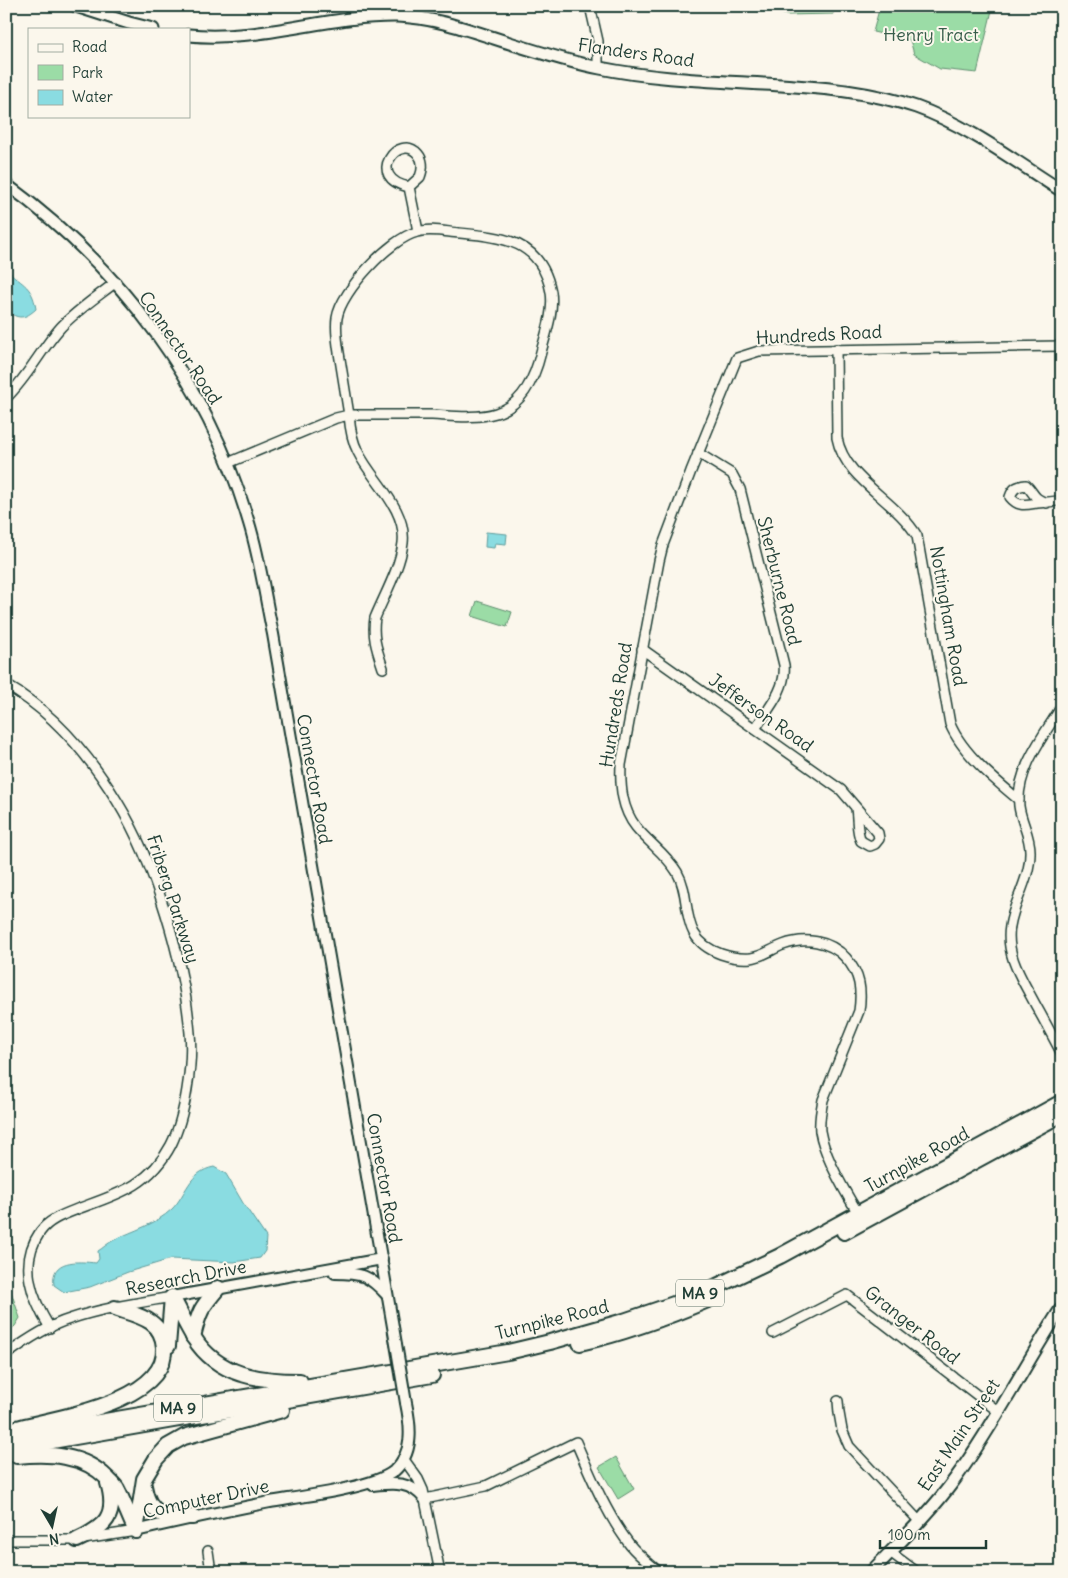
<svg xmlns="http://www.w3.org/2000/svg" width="1068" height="1578" viewBox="0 0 1068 1578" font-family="Delius,sans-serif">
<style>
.green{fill:#9bdca6;stroke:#5d8c6d}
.water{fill:#8adce1;stroke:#5f9c9c}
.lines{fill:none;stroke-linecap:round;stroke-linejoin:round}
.minor-casing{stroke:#1f3d34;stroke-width:12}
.tertiary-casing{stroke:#1f3d34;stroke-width:14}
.secondary-casing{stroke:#1f3d34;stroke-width:15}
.trunk-casing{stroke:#1f3d34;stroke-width:18}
.minor{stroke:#fbf7ec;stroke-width:9}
.tertiary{stroke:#fbf7ec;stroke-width:10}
.secondary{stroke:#fbf7ec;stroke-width:11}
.trunk{stroke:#fbf7ec;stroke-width:14}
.tertiary-bridge-casing{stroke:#1f3d34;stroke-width:14;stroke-linecap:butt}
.tertiary-bridge{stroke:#fbf7ec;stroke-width:10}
.labels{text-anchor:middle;stroke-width:4;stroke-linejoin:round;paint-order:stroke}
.shield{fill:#fbf7ec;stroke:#61756b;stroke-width:1}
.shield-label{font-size:16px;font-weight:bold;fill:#1f3d34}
.park-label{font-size:18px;fill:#385d4b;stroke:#fbf7ec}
.street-label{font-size:18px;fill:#1f3d34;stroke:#fbf7ec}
</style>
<rect width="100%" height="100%" fill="#fbf7ec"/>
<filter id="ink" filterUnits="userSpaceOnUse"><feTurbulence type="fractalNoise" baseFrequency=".02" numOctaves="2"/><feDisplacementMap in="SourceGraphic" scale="10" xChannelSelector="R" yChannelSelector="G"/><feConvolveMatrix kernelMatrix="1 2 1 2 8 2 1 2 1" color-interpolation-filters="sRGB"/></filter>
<g filter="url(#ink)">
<g class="green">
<path d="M760 6H835L833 14 786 15Z"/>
<path d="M880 6H993L977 73 940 69 914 54 910 40 873 32Z"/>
<path d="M477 601 512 612 507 627 472 616Z"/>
<path d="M6 1277 20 1318 15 1326 6 1334Z"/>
<path d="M616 1457 634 1489 618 1499 599 1467Z"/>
</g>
<g class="water">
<path d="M6 268C20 285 32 283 36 309 25 319 18 320 6 310Z"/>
<path d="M486 532 507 534 506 544 495 543 494 548 485 547Z"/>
<path d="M214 1167 226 1174 243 1203 266 1237 265 1251 260 1258 234 1262 171 1259 128 1272 90 1287 64 1292 54 1285C50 1259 77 1261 96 1263L99 1259 98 1251C103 1248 108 1243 114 1240 134 1230 155 1225 172 1209 187 1194 188 1172 214 1167Z"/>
</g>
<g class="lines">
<defs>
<g id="minor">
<path d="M590 6 598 41V67"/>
<path d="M409 187C364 178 399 132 418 154 424 161 423 169 420 177L409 187 418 231"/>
<path d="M836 349 837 438C845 480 896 500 917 536L950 724C962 753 996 781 1019 800"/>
<path d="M6 398C28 377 41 349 61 327 77 310 98 296 116 282"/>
<path d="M698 453 732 474 740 489 784 665C787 689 767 710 755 729"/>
<path d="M228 463 336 418 349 415C346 397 343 378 340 359 338 346 335 331 337 318 341 291 391 238 417 232 430 228 446 232 459 233 503 237 541 240 551 292 554 312 546 333 541 352 535 377 523 405 496 413 476 419 453 416 432 415 404 415 376 415 349 415 350 428 352 441 358 452 372 481 407 508 403 543 400 568 385 594 375 618 372 637 377 650 383 668"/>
<path d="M1047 503C1032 498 1036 495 1026 485 1017 486 1013 488 1010 497 1018 507 1025 505 1037 503 1045 502 1053 502 1062 500"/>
<path d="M642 649 841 790 878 833 879 839 875 844 870 846 861 841C856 830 858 820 856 809"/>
<path d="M6 685C53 712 89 755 117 801 155 863 184 960 190 1033 193 1064 185 1117 171 1145 150 1185 119 1194 80 1208 65 1214 49 1219 40 1232 18 1264 32 1299 50 1328"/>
<path d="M1062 706C1044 735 1016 770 1019 806 1021 822 1031 837 1030 853 1030 879 1014 901 1010 926 1005 955 1022 979 1035 1004 1044 1020 1053 1037 1062 1054"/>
<path d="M858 1213C845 1192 824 1155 820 1131 819 1120 821 1110 823 1100L859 1011C862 990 860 974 846 958 830 940 804 937 783 945 772 949 762 957 751 958 742 959 730 957 721 954 676 938 694 901 677 872 666 854 649 843 636 827 622 809 620 787 621 765L659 561 663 545 691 471 737 358 759 351 1062 346"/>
<path d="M773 1333 847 1295 999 1412"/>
<path d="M6 1355C25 1341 47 1326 70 1319 102 1308 138 1303 172 1297"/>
<path d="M838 1401 839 1413 842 1430 849 1446 920 1522"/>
<path d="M403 1458 418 1479 423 1490 440 1572"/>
<path d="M425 1499 486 1486 576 1442C591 1477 607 1515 630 1545 638 1555 649 1563 659 1572"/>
<path d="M6 1540H77L136 1531"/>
<path d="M208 1551 211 1572"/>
<path d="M890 1552 917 1572"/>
</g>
<g id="tertiary">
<path d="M6 184C122 269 208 384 249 523 260 559 265 597 273 634L396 1344"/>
<path d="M335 1273C361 1273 369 1275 387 1295"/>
<path d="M172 1297 382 1259"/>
<path d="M373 1485C394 1483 410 1481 425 1499"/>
<path d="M136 1531C181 1520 225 1511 270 1502 299 1497 374 1488 394 1471 414 1453 411 1427 406 1403"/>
</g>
<g id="secondary">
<path d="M76 6 129 23 153 29"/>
<path d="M189 35C259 42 327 15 397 16 431 17 463 28 494 38 529 49 564 61 600 68 659 80 721 81 781 85 827 88 872 92 916 107 967 125 1016 162 1062 191"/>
<path d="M871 1572C900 1542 931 1512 955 1479 995 1424 1025 1364 1062 1307"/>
</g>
<g id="trunk">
<path d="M844 1232 1062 1114"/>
<path d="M172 1297C180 1311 186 1325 194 1338 218 1376 260 1381 300 1381"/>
<path d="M193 1337C199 1311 201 1308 218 1288"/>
<path d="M580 1343C625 1333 668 1317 710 1299"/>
<path d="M168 1346 172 1297"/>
<path d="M17 1428C55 1418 168 1402 164 1347 162 1319 138 1316 115 1308"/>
<path d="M6 1438 508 1352 550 1342 624 1321 674 1304 717 1286 780 1256 1062 1102"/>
<path d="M6 1449 432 1375"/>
<path d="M17 1456C49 1453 83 1454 107 1478 110 1481 115 1485 117 1489 124 1502 129 1517 136 1531"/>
<path d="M144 1486C149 1517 166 1517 193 1517"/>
<path d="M136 1531 144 1479 156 1459 168 1446 184 1437 282 1410"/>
<path d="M77 1540C105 1527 118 1516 108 1483"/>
</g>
</defs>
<use href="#minor" class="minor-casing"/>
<use href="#tertiary" class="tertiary-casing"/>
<use href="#secondary" class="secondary-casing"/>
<use href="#trunk" class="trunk-casing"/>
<use href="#minor" class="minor"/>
<use href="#tertiary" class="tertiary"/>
<use href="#secondary" class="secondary"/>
<use href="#trunk" class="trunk"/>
<defs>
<path id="tertiary-bridge" d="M396 1344 406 1403"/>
</defs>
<use href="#tertiary-bridge" class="tertiary-bridge-casing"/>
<use href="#tertiary-bridge" class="tertiary-bridge"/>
</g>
</g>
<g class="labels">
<g class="shield">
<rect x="676" y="1279.5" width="48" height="27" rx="4"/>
<rect x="154" y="1394.5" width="48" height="27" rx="4"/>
</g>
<g class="shield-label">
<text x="700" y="1299">MA 9</text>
<text x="178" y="1414">MA 9</text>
</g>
<g class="park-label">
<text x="931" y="41">Henry Tract</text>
</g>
<g class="street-label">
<text transform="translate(636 53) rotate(8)" y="6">Flanders Road</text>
<text transform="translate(819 335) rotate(-3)" y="6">Hundreds Road</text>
<text transform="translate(180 348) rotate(56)" y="6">Connector Road</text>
<text transform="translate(779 581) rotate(76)" y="6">Sherburne Road</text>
<text transform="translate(948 616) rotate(80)" y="6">Nottingham Road</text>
<text transform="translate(616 705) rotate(-81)" y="6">Hundreds Road</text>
<text transform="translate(761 713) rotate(35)" y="6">Jefferson Road</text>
<text transform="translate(314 779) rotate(80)" y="6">Connector Road</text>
<text transform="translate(173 899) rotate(72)" y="6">Friberg Parkway</text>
<text transform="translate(917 1160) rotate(-29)" y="6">Turnpike Road</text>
<text transform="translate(384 1178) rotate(80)" y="6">Connector Road</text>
<text transform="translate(186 1278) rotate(-11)" y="6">Research Drive</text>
<text transform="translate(552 1320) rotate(-14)" y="6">Turnpike Road</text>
<text transform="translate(912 1325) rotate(38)" y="6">Granger Road</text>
<text transform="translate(959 1435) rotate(-56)" y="6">East Main Street</text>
<text transform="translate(206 1499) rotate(-12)" y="6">Computer Drive</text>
</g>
</g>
<rect width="1068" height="1578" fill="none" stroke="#fbf7ec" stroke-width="25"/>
<rect x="12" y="12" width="1043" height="1553" fill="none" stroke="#1f3d34" stroke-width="2" filter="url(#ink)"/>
<rect x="28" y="28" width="162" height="90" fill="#fbf7ec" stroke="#a3ada2"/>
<rect x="38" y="44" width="25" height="8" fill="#fbf7ec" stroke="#a3ada2"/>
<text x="72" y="52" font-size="15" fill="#1f3d34">Road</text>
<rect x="38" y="65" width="25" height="15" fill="#9bdca6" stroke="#a3ada2"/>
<text x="72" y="78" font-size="15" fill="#1f3d34">Park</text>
<rect x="38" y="90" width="25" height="15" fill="#8adce1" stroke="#a3ada2"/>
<text x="72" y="102" font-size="15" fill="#1f3d34">Water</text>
<g transform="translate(52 1526) rotate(171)" stroke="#fbf7ec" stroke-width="4" paint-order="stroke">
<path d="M0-4L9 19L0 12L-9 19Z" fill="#1f3d34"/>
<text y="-8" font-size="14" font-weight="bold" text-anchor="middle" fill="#1f3d34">N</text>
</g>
<path d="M880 1540v8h106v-8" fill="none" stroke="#1f3d34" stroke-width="2.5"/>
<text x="888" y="1540" font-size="15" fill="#1f3d34" stroke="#fbf7ec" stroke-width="4" paint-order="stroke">100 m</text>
</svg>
